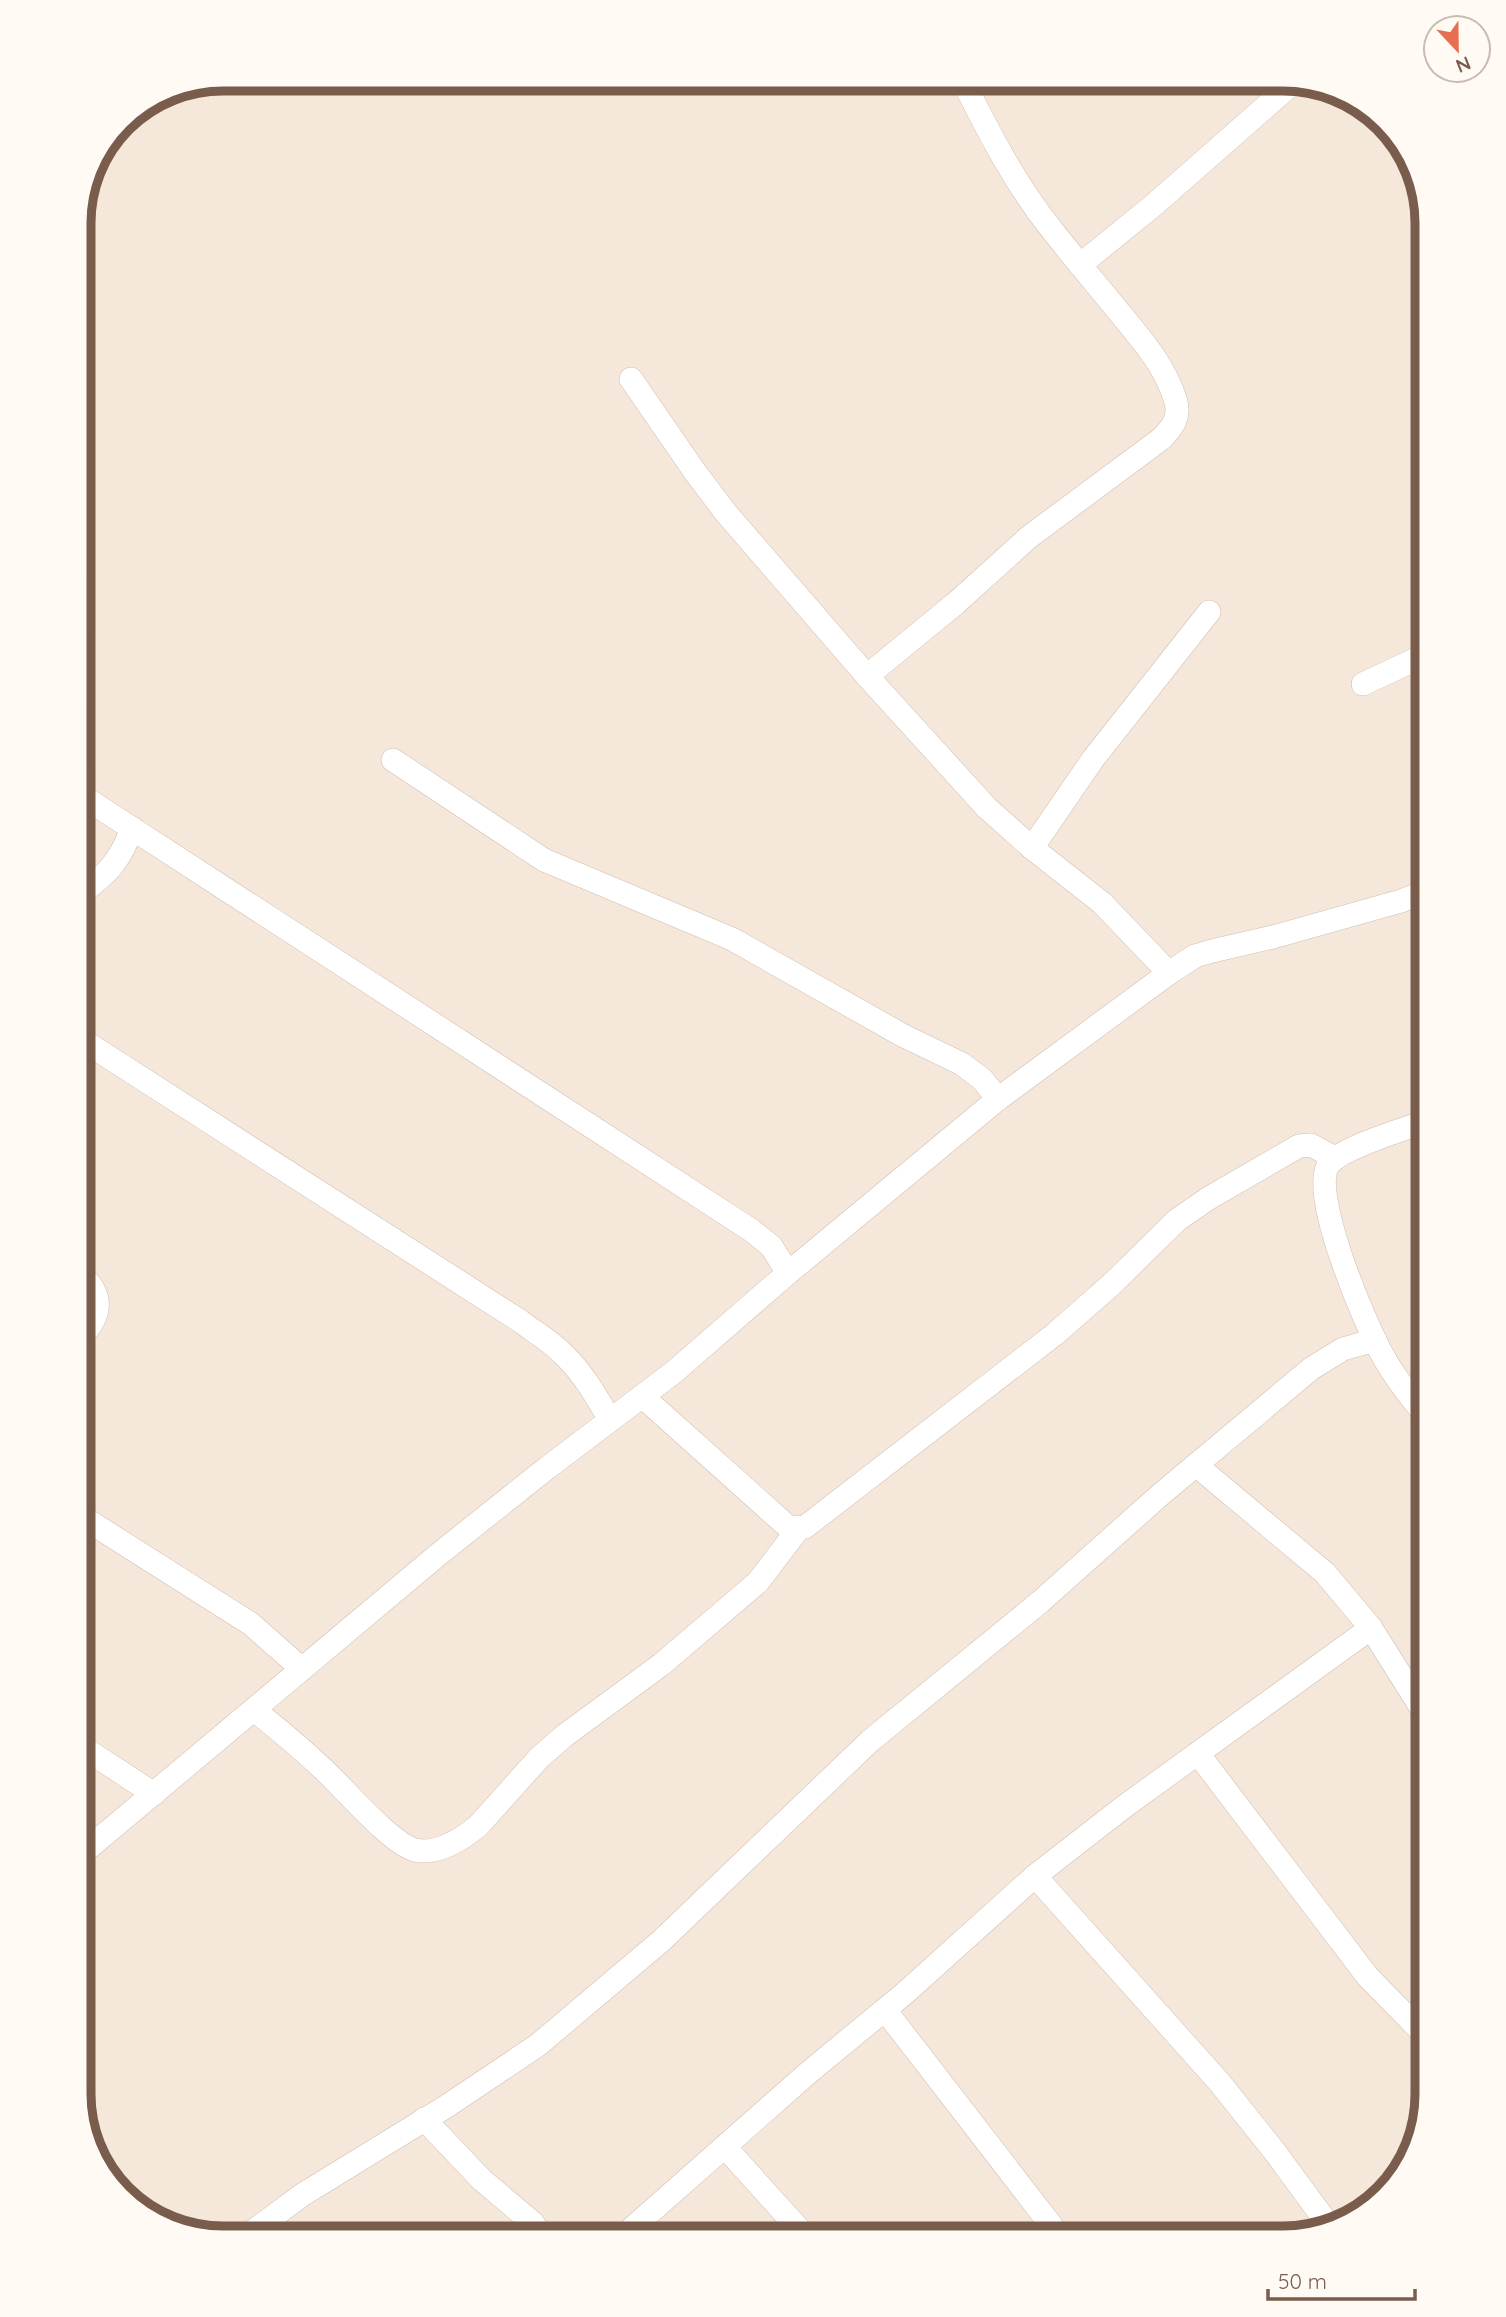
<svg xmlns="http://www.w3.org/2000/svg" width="1506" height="2317" viewBox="0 0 1506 2317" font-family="Quicksand,sans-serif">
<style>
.residential{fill:#f5e8da}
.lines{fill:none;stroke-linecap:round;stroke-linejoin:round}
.minor-casing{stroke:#d1beb0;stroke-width:24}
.minor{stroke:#fff;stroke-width:23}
.rim{fill:none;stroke:#7a5c4d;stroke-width:9}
</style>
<rect width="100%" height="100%" fill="#fdf6ec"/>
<path class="residential" d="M223 79H1292L1363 103 1412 159 1427 223V2094L1408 2166 1347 2223 1283 2238H214L143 2214 94 2158 79 2094V214L93 160 121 121 168 90Z"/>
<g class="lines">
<defs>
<g id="minor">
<path d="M1080 265 1155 204 1296 80"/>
<path d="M631 379 695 472 726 513 867 676 987 808 1032 848 1102 903 1169 973"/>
<path d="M867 676 956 603 1029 537 1161 439C1172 428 1180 418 1176 402 1166 367 1142 340 1119 312 1097 285 1074 258 1052 230 1015 184 988 131 962 79"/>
<path d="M1363 684 1427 654"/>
<path d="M393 760 544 860 732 939 902 1035 962 1064 982 1079 998 1099"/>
<path d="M79 794 751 1230 771 1246 788 1273"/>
<path d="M1032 848 1093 759 1209 612"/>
<path d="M79 895C107 874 120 862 132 828"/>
<path d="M79 1038 520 1321C533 1331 549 1340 561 1352 582 1371 596 1396 610 1420"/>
<path d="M79 1339C102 1316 105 1295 79 1273"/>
<path d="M643 1397 786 1525 793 1528 805 1527 1055 1334 1112 1284 1177 1220 1209 1198 1299 1146 1311 1145 1335 1158"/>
<path d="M1427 1417C1411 1398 1395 1378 1383 1356 1366 1326 1308 1191 1329 1164 1343 1147 1405 1129 1427 1121"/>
<path d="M1196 1465 1325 1573 1371 1628 1427 1717"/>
<path d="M79 1515 251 1624 302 1669"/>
<path d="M254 1710C278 1729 301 1748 323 1769 344 1788 391 1844 415 1850 437 1855 462 1839 478 1826L539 1758 564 1736 662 1664 758 1582 799 1528"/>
<path d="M79 1745 154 1794"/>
<path d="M1199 1755 1368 1977 1427 2037"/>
<path d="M79 1856 439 1554 547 1468 674 1372 788 1273 998 1099 1169 973 1195 956 1212 951 1273 937 1401 901 1427 891"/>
<path d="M1035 1876 1220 2083 1275 2152 1330 2227"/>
<path d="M885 2010 1061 2238"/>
<path d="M424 2119 482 2180 533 2223 542 2238"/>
<path d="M725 2147 807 2238"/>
<path d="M244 2238 302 2195 447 2106 538 2045 661 1941 870 1741 1040 1602 1160 1495 1312 1368 1343 1349 1375 1340"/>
<path d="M621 2238 808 2073 905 1993 1035 1876 1125 1806 1371 1628"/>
</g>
</defs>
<use href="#minor" class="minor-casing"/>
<use href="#minor" class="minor"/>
</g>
<path d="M0 0H1506V2317H0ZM223 91H1283A132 132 0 0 1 1415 223V2094A132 132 0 0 1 1283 2226H223A132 132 0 0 1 91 2094V223A132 132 0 0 1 223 91Z" fill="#fffaf3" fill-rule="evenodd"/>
<path class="rim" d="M223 91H1283A132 132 0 0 1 1415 223V2094A132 132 0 0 1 1283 2226H223A132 132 0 0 1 91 2094V223A132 132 0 0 1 223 91Z"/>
<g transform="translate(1457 49) rotate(158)"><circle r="33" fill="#fffaf3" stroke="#cabbb1" stroke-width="2"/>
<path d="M0-5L12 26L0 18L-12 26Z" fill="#e76f51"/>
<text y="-10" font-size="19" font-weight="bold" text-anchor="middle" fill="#7a5c4d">N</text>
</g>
<path d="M1268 2289v10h147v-10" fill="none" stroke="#7a5c4d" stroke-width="3.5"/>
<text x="1278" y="2289" font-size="21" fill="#7a5c4d" stroke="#fffaf3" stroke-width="5" paint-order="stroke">50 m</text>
</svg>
